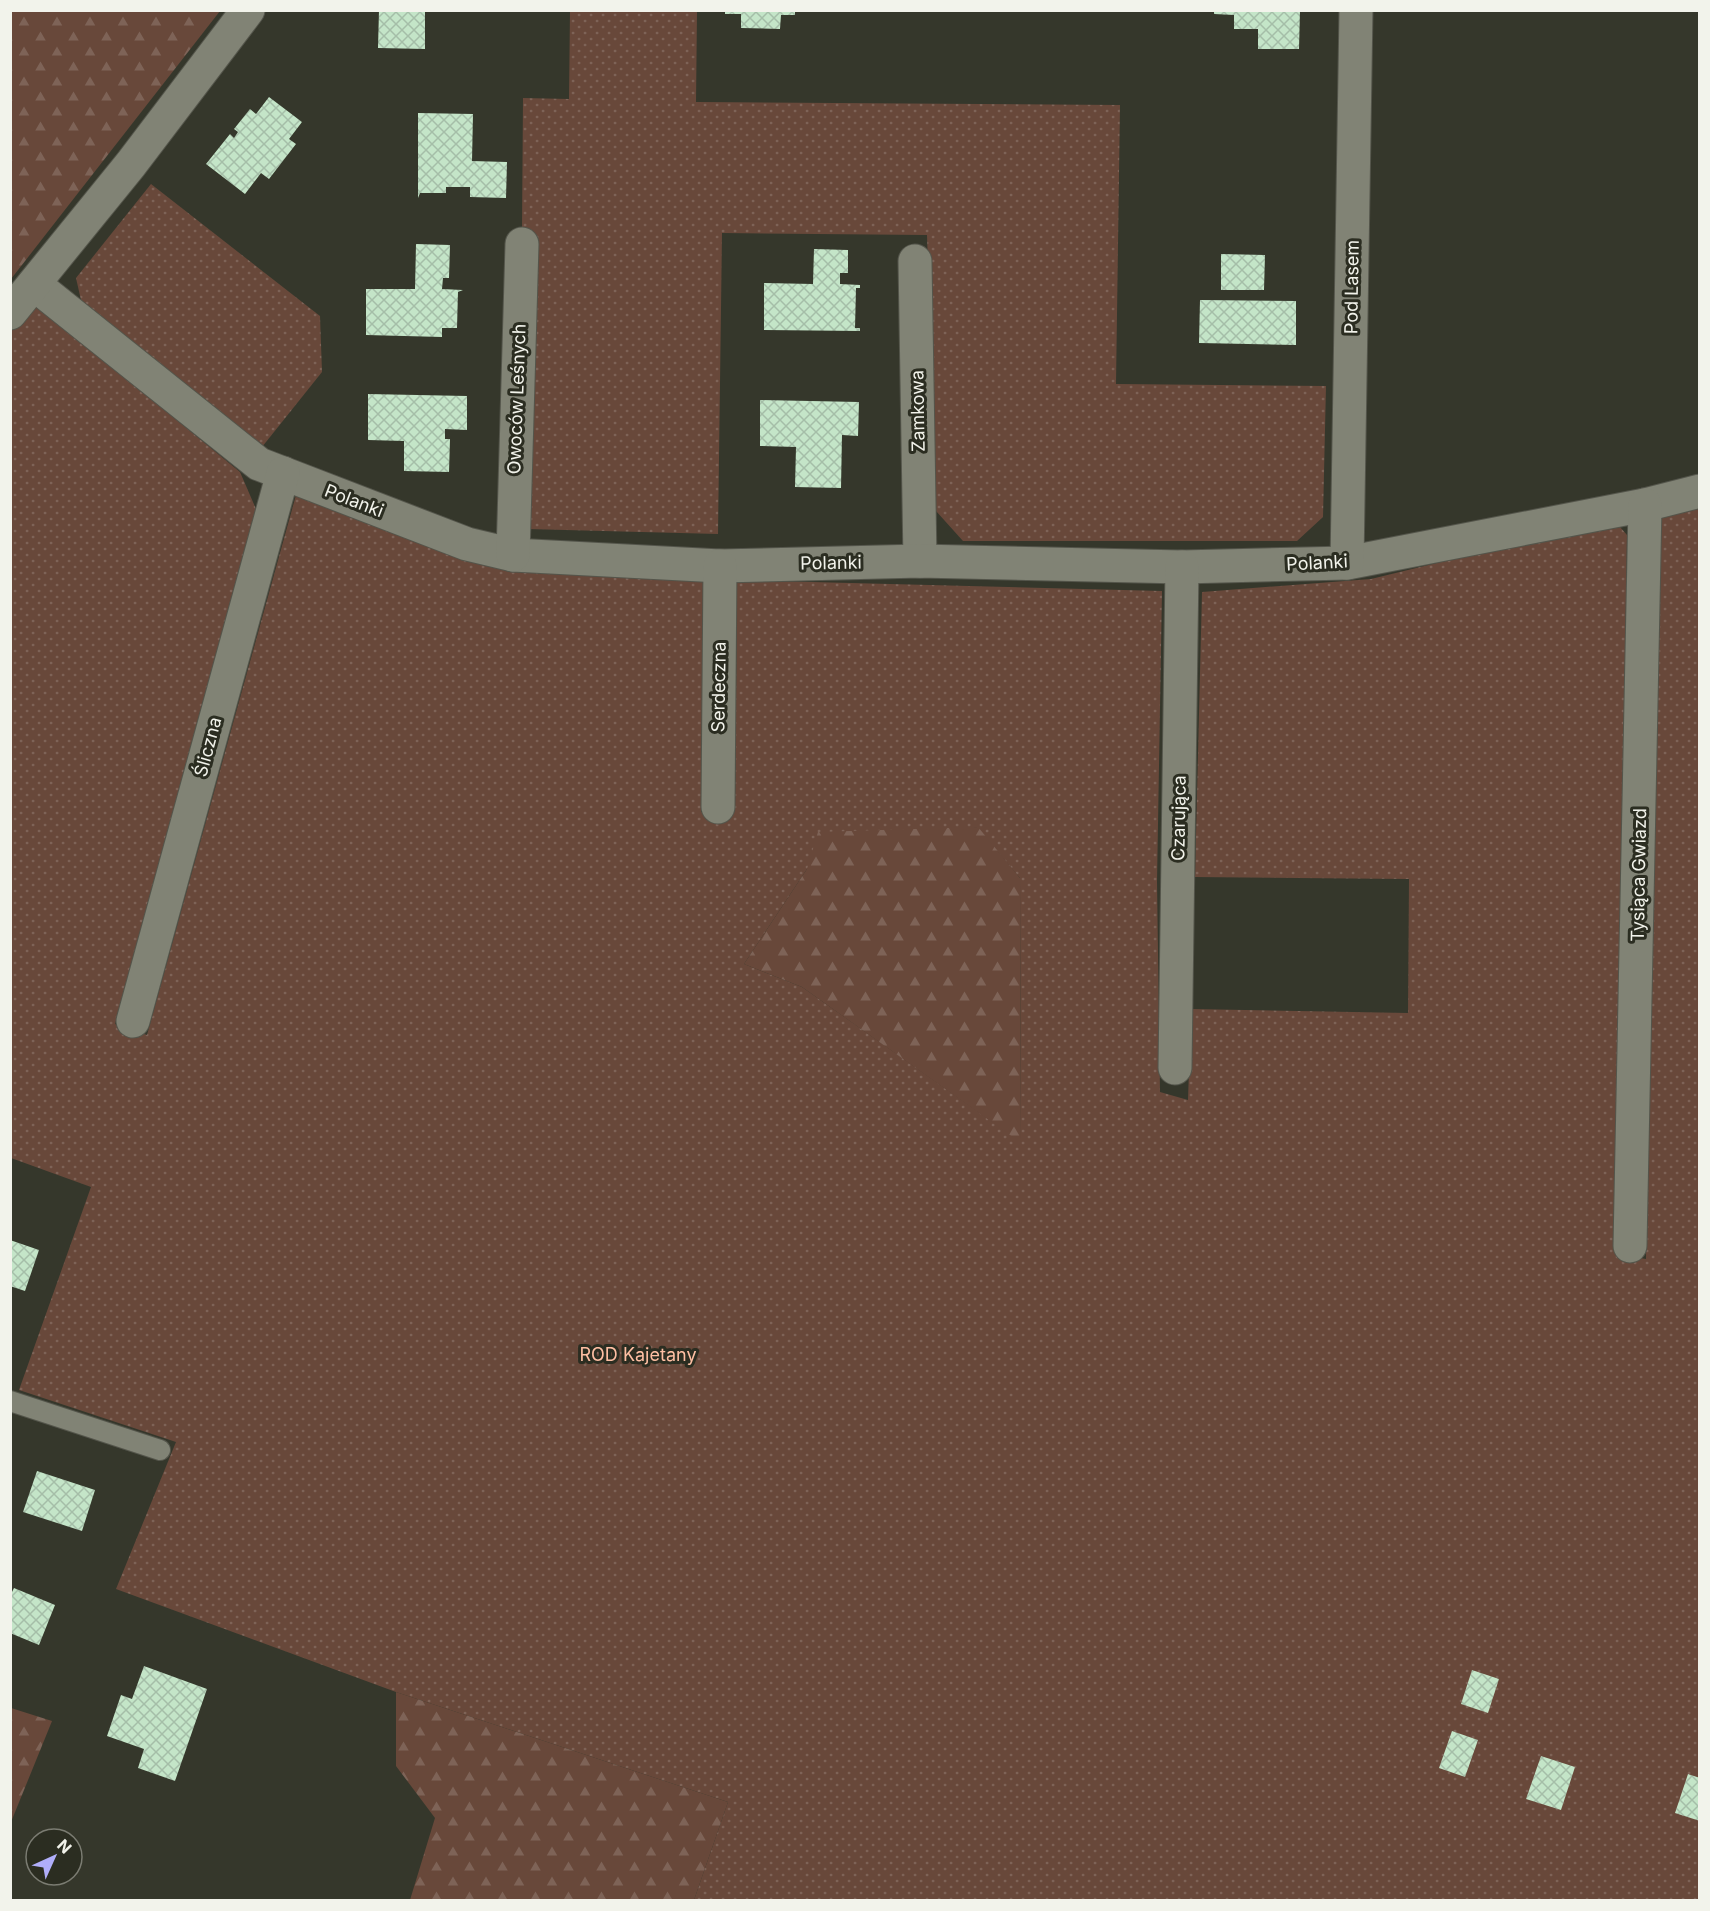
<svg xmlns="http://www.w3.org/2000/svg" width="1710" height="1911" viewBox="0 0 1710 1911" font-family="Inter,sans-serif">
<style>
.grass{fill:url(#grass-dots);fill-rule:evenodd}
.forest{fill:url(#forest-firs)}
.building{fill:url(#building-cross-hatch)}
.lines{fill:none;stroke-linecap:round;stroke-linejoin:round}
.lane-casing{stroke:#54554b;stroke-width:22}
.street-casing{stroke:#54554b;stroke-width:35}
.lane{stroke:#818375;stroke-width:20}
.street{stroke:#818375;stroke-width:33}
.labels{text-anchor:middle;stroke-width:6;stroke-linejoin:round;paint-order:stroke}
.street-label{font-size:18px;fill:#f2f3eb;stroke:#2b2d21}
.park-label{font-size:18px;fill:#febfa3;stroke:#2b2d21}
</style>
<defs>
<pattern id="grass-dots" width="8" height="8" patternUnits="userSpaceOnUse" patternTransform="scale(1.5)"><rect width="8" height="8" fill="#68483a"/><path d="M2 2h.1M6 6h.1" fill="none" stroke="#7e6357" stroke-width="1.8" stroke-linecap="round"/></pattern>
<pattern id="forest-firs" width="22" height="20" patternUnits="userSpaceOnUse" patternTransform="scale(1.5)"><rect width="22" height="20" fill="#68483a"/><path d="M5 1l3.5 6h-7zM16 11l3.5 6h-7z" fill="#7e6357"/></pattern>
<pattern id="building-cross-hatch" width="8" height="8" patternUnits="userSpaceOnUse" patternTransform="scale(1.5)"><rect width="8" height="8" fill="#c4e5c8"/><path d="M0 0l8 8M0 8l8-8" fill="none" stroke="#a5bea8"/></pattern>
</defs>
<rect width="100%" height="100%" fill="#35372b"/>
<g class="grass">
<path d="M570 11H697L696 102 1120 105 1116 384 1326 386 1323 517 1297 541H963L936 511 927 235 722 233 718 534 527 529 522 229 523 98 569 99Z"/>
<path d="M151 184 320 316 322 372 262 447 83 309 76 278Z"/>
<path d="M33 302 240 472 259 516 115 1024 147 1035 296 495 704 578 701 812 735 811 737 580 1162 591 1157 882 1160 1092 1188 1100 1191 1009 1408 1013 1409 879 1195 877 1202 592 1371 579 1614 520 1627 535 1616 1254 1646 1259 1656 509 1699 499V1900H694L728 1802 396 1692 116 1589 176 1442 19 1390 91 1187 11 1158 10 331ZM977 827 1020 878 1021 1142 802 987 744 964 807 869Z"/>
</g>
<g class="forest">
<path d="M11 10 220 11 11 279 10 11Z"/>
<path d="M978 827 1020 878 1021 1143 802 987 744 964 807 869 818 832Z"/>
<path d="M396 1692 728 1802 694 1900H410L435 1818 396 1766Z"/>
<path d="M11 1708 52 1721 11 1822 10 1708Z"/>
</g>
<g class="building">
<path d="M379 10H425V49L378 48Z"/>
<path d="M725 10H795V15H781L780 29 741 28V14H725Z"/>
<path d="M1214 10H1300L1299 49H1258V29H1234V15L1214 14Z"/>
<path d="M269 97 302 122 289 139 296 144 269 179 261 173 245 194 206 164 230 134 234 138 238 132 234 129 250 109 256 114Z"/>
<path d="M418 113 473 114 472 161 507 162 506 198 470 197V187H446V193H420L418 198Z"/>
<path d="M416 244 450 245 449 278H443L442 289 463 290 458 292 457 328H442V337L366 335V289H415Z"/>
<path d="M814 249 848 250V273H840V284L860 285V288H856L855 328H860V331L764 330V283L813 284Z"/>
<path d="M1221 254 1265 255 1264 290H1221Z"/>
<path d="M1200 300 1296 301V345L1199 343Z"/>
<path d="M368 394 467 396V430L445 429V439H450L449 472 404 471V441L368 440Z"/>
<path d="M760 400 859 402 858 436 842 435 841 488 795 487 796 447 760 446Z"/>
<path d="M10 1240 39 1250 25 1291 10 1286Z"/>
<path d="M37 1471 95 1490 82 1531 23 1512Z"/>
<path d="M14 1588 55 1605 39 1645 10 1633V1596Z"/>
<path d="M144 1666 207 1689 175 1781 138 1768 144 1749 107 1736 121 1695 132 1699Z"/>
<path d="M1472 1670 1499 1679 1488 1713 1461 1704Z"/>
<path d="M1452 1731 1478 1740 1465 1777 1439 1768Z"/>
<path d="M1541 1756 1575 1767 1561 1810 1526 1799Z"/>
<path d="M1688 1774 1700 1778V1821L1675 1813Z"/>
</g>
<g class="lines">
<defs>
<path id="lane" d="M10 1401 160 1450"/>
<g id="street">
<path d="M915 261 920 561"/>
<path d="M34 284 259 464 467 544 513 555 720 566 920 561 1182 567 1347 563 1645 505 1700 491"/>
<path d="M10 313 131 164 248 10"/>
<path d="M513 555 522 244"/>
<path d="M1347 563 1356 10"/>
<path d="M718 807 720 566"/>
<path d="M133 1021 283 473"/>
<path d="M1175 1068 1182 567"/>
<path d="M1630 1246 1645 505"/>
</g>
</defs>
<use href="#lane" class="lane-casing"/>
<use href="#street" class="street-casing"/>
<use href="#lane" class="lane"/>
<use href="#street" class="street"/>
</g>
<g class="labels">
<g class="street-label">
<text transform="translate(1352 287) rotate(-89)" y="6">Pod Lasem</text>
<text transform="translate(517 399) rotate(-88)" y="6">Owoców Leśnych</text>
<text transform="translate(918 411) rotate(-91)" y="6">Zamkowa</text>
<text transform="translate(354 501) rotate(21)" y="6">Polanki</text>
<text transform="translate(831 563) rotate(-1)" y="6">Polanki</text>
<text transform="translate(1317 563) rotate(-3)" y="6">Polanki</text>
<text transform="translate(719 687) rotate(-89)" y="6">Serdeczna</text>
<text transform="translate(208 747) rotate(-75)" y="6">Śliczna</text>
<text transform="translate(1179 818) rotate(-89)" y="6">Czarująca</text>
<text transform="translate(1639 875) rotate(-89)" y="6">Tysiąca Gwiazd</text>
</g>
<g class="park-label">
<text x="638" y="1361">ROD Kajetany</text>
</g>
</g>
<rect width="1710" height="1911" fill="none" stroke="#f2f3eb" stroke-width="24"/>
<g transform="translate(54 1857) rotate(45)"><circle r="28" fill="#2b2d21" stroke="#7b7c72" stroke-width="1.5"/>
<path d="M0-4.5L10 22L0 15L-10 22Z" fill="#b0aefa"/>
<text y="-9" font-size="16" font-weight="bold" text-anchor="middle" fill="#f2f3eb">N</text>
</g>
</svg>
